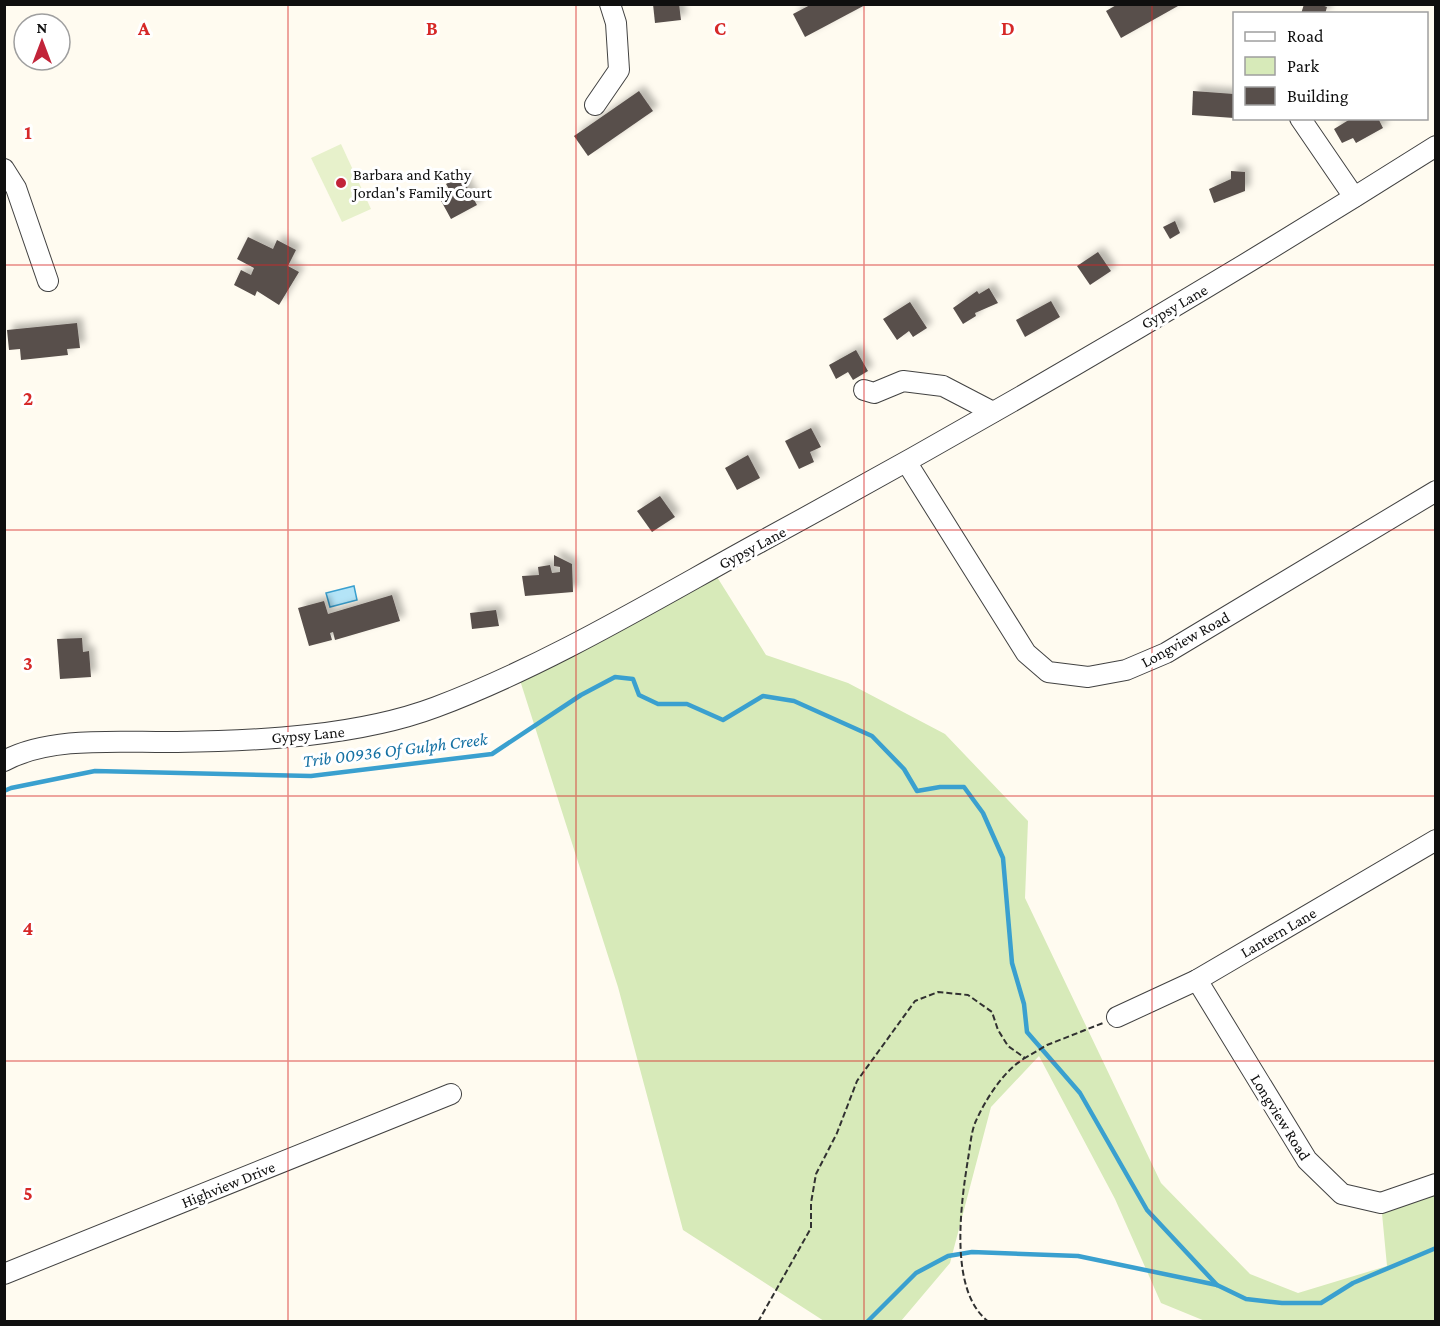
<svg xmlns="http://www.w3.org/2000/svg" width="1440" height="1326" viewBox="0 0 1440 1326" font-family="'Crimson Pro',serif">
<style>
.green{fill:#d7eab9}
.pitch{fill:#e7f1cb}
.water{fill:#b4e4f7;stroke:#3aa0cf;stroke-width:1.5}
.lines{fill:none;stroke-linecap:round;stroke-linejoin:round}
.stream{stroke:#3aa0cf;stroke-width:4.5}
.building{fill:#584f4b;filter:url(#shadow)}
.minor-casing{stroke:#424242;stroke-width:22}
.path{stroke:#313131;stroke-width:2;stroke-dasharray:6 3;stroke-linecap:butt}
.minor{stroke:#fff;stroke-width:20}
.grid{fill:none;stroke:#d62828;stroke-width:1.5;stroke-opacity:0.55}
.poi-dot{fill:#c22439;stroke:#fff;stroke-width:2}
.labels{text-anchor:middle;stroke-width:6;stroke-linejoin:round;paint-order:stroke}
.poi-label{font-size:16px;fill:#0f0f0f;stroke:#fff;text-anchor:start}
.street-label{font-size:16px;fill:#0f0f0f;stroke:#fff}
.water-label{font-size:18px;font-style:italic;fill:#1571a3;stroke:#fff}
.grid-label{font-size:20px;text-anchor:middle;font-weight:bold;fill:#d62828;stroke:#fff;stroke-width:6;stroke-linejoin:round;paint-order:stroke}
</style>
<defs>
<filter id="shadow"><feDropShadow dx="5.5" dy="-5.5" stdDeviation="3" flood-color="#0004"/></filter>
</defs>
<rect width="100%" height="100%" fill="#fffbf0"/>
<path class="green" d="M712 569 766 655 848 683 945 734 1028 821 1025 898 1161 1183 1250 1274 1298 1293 1387 1266 1381 1203 1435 1184V1321H1205L1161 1303 1115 1199 1039 1056 991 1107 950 1263 901 1321H824L683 1230 618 987 518 674Z"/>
<path class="pitch" d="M341 144 371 209 342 222 311 158Z"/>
<path class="water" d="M354 586 357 600 330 607 326 593Z"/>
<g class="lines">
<g class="stream">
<path d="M4 791 11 788 95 771 311 776 492 754 581 695 615 677 633 679 639 695 658 704H687L723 720 763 696 794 701 872 736 904 769 917 791 940 787H964L983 813 1003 858 1012 963 1024 1004 1027 1032 1080 1093 1147 1210 1217 1285"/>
<path d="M867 1322 916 1273 948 1256 972 1252 1078 1256 1217 1285 1246 1299 1282 1303H1321L1353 1283 1436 1248"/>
</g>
</g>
<g class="building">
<path d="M653 4H679L681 20 655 23Z"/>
<path d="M812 4H867L805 37 793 14Z"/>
<path d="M1118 4H1177L1178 6 1121 38 1106 11Z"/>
<path d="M1304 4H1319L1327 7 1325 14H1301Z"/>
<path d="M639 91 653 111 588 156 574 136Z"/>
<path d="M1193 91 1234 94V118L1192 115Z"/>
<path d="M1352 118H1378L1383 128 1356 143 1353 138 1342 143 1334 129Z"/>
<path d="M1231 171 1245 172V191L1214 203 1209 189 1231 179Z"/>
<path d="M461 176 477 205 451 219 439 197 450 191 446 184Z"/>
<path d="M1175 221 1180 233 1170 239 1163 227Z"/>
<path d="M248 237 273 249 277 240 296 250 288 266 299 272 279 305 257 291 255 296 234 285 241 270 251 275 254 268 237 259Z"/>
<path d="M1098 252 1111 271 1090 285 1077 266Z"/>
<path d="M989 288 998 303 975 313 976 316 963 324 953 308 977 291 979 294Z"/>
<path d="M1051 301 1060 317 1025 337 1016 320Z"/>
<path d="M910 302 927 328 913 337 909 331 897 340 883 319Z"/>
<path d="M77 323 80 348 67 349 68 355 21 360 20 349 9 350 7 330Z"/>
<path d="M856 350 868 371 853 380 848 372 836 379 829 365Z"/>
<path d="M811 428 821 447 810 452 814 462 799 469 785 441Z"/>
<path d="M748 455 760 478 737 490 725 468Z"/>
<path d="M660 496 675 517 652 532 637 511Z"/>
<path d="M554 555 572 564 573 592 525 596 522 576 539 575 538 567 550 565 552 573 560 572V567L554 566Z"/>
<path d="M392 595 400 621 335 640 333 632 330 633 332 640 309 646 298 608 324 601 328 614Z"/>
<path d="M496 610 499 626 472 629 470 613Z"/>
<path d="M82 638 83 652 89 651 91 677 60 679 57 639Z"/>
</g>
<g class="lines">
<defs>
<g id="minor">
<path d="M595 105 619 70 616 23 610 4"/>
<path d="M1300 118 1354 197"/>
<path d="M4 169 16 188 48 281"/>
<path d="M864 390 874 393 903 381 943 386 993 412"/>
<path d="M907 463 1026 653 1048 672 1088 677 1126 670 1166 653 1436 491"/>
<path d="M4 761C52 735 124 743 177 742 259 741 359 736 436 707 550 664 656 599 762 541 991 417 1216 285 1436 146"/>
<path d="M1197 980 1307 1160 1342 1194 1381 1203 1436 1184"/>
<path d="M1117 1017 1197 980 1436 840"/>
<path d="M4 1274 451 1094"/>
</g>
</defs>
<use href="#minor" class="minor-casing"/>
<g class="path">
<path d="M758 1322 811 1228V1203L816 1174 837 1133 857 1081 915 1001 938 992 968 995 992 1012 998 1030 1008 1046 1025 1058 1047 1045 1103 1023"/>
<path d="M989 1322C948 1292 961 1203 968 1159 970 1148 971 1133 975 1123 985 1100 1004 1070 1025 1058"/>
</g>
<use href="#minor" class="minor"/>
</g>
<path class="grid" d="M288 4V1322M576 4V1322M864 4V1322M1152 4V1322M4 265H1436M4 530H1436M4 796H1436M4 1061H1436"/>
<circle class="poi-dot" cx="341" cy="183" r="6"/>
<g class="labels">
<g class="poi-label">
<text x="353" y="180">Barbara and Kathy<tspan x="353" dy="18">Jordan's Family Court</tspan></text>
</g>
<g class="street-label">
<text transform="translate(1174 306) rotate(-30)" y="6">Gypsy Lane</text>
<text transform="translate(752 547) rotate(-28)" y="6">Gypsy Lane</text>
<text transform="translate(1185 639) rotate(-29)" y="6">Longview Road</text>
<text transform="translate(308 734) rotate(-5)" y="6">Gypsy Lane</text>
<text transform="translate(1278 932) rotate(-30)" y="6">Lantern Lane</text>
<text transform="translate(1281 1117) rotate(58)" y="6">Longview Road</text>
<text transform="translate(228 1184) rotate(-22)" y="6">Highview Drive</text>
</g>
<g class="water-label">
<text transform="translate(395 750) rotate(-7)" y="6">Trib 00936 Of Gulph Creek</text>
</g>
</g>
<g class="grid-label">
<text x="144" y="35">A</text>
<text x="432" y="35">B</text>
<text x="720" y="35">C</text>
<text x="1008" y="35">D</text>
<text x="28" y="139">1</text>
<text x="28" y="405">2</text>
<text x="28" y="670">3</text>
<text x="28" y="935">4</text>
<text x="28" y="1200">5</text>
</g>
<rect width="1440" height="1326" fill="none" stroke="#0f0f0f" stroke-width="12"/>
<rect x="1233" y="12" width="195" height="108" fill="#ffffff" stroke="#9f9f9f" stroke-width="1.5"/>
<rect x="1245" y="32" width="30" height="9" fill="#ffffff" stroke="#9f9f9f" stroke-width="1.5"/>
<text x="1287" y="42" font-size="18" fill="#0f0f0f">Road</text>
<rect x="1245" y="57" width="30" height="18" fill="#d7eab9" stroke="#9f9f9f" stroke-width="1.5"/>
<text x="1287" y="72" font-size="18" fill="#0f0f0f">Park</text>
<rect x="1245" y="87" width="30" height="18" fill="#584f4b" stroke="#9f9f9f" stroke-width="1.5"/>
<text x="1287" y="102" font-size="18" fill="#0f0f0f">Building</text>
<g transform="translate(42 42)"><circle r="28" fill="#ffffff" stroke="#9f9f9f" stroke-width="1.5"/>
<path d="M0-4.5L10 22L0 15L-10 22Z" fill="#c22439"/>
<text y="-9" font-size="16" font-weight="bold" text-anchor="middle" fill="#0f0f0f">N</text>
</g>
</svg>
